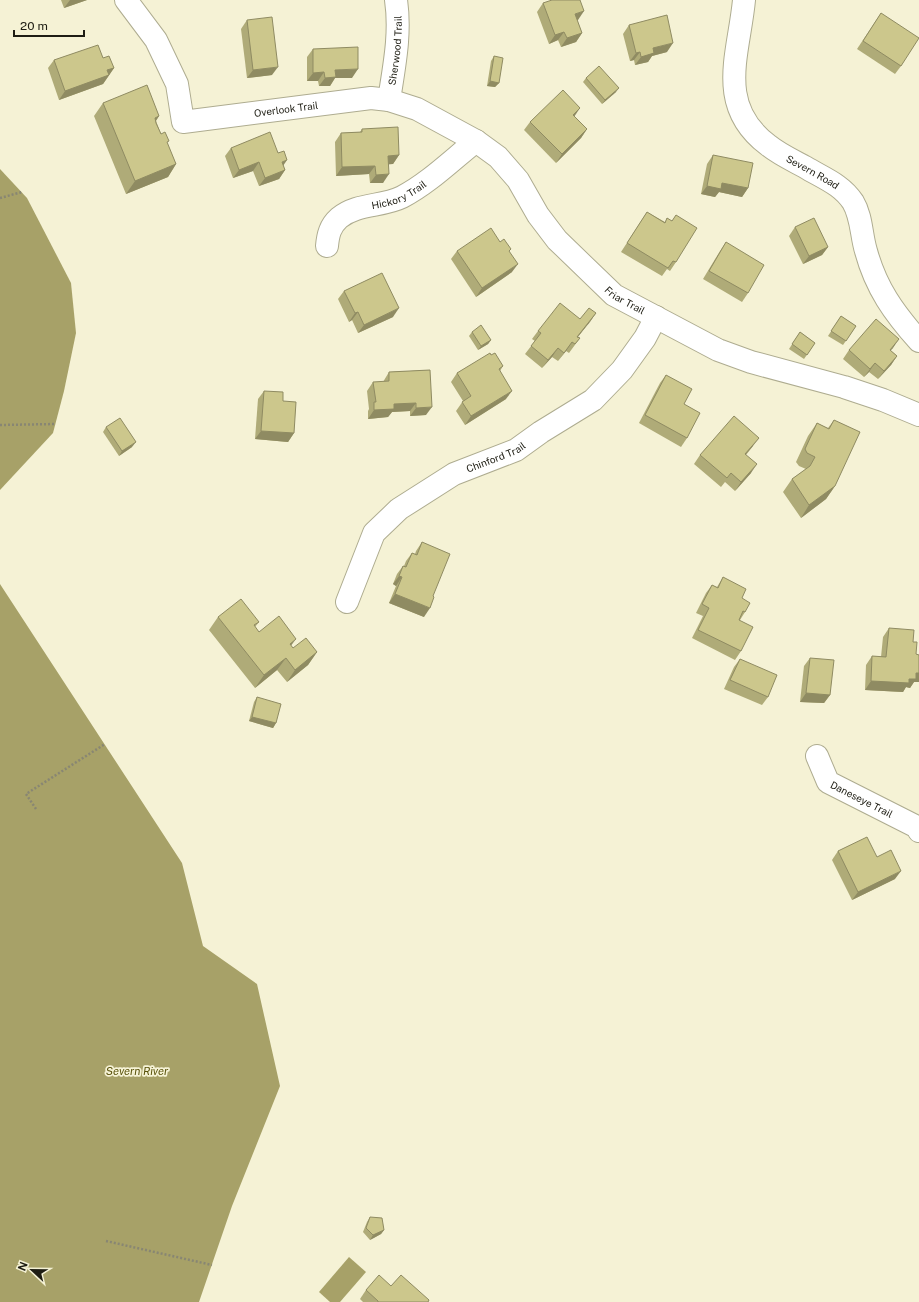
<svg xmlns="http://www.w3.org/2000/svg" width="919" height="1302" viewBox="0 0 919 1302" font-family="'Public Sans',sans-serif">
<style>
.water{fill:#a7a168}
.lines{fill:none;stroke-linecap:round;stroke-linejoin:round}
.minor-casing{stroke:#aeac90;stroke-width:24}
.path{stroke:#888673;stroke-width:2.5;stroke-dasharray:2 2;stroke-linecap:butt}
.minor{stroke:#fff;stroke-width:22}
.wall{fill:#afab78}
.shaded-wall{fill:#8f8b62}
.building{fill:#ccc78c;stroke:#8f8b62}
.labels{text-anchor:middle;stroke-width:3.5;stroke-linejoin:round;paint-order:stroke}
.street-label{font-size:10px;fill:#1e1d13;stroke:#f5f2d5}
.water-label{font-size:11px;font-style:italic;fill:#58510a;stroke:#f5f2d5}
</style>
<rect width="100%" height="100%" fill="#f5f2d5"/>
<g class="water">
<path d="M0 169 27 198 71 283 76 333 64 391 53 433 0 490Z"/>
<path d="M0 584 182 863 203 946 257 984 280 1086 232 1206 199 1302H0Z"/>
<path d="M349 1257 366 1272 340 1302H330L319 1292Z"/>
</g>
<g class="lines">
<defs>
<g id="minor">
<path id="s1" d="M126 0 156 40 177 84 183 122 371 98 389 100 417 109 476 141 498 157 518 180 538 215 557 240 614 295 718 350 751 362 844 387 883 400 919 415"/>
<path id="s2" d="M744 0C739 54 715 105 768 145 779 154 792 160 805 167 823 178 841 184 853 202 862 217 861 235 866 251 876 288 894 313 919 341"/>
<path id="s3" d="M389 100C394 67 401 34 396 0"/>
<path id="s4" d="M327 246C328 235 330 226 339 218 357 203 382 207 402 197 429 183 453 159 476 141"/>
<path id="s5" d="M347 602 374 533 399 509 454 474 516 450 541 432 593 400 622 370 645 338 656 317"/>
<path id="s6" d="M817 756 828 782 917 827 919 831"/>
</g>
</defs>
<use href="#minor" class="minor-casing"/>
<g class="path">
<path d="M0 198 22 192"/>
<path d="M0 425 55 424"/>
<path d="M36 809 26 794 105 744"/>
<path d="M106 1241 212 1265"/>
</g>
<use href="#minor" class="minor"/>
</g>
<g class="wall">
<path d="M61 0H87L64 8Z"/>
<path d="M543 3 578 20H577L582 33 576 42 561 47 558 40 549 44 537 12Z"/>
<path d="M881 13 901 66 895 74 857 49Z"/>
<path d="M247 20 272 75 247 78 241 29Z"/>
<path d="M629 25 667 52 652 56 648 62 635 65 634 60 630 61 623 34Z"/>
<path d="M313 49 352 78H335L330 86H319L318 81H307V57Z"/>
<path d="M494 56 499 83 495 87 487 86 491 61Z"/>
<path d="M103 58 114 68 103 84 59 100 48 68 54 60Z"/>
<path d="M586 78 616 92 602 104 583 82Z"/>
<path d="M103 103 159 116 156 121 161 134 176 164 168 177 126 194 94 116Z"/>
<path d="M574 116 587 129 581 138 556 163 524 130 530 122Z"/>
<path d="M362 129 399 155 393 164H388L383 183H370L369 174 336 176 335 142 341 133 360 132Z"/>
<path d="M231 148 283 166 285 170 279 179 259 186 253 171 233 178 225 156Z"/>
<path d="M713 155 748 188 742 197 719 192 715 197 701 194 707 164Z"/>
<path d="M647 212 665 222 667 218 672 221 676 215V262L670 271 667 269 662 276 621 252Z"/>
<path d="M795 227 828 247 822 255 803 264 789 236Z"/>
<path d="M500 242 509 252 512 272 476 297 451 259 457 251Z"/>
<path d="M726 242 748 293 742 302 703 279 720 251Z"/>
<path d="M344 291 393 317 358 333 352 320 349 322 338 299Z"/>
<path d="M596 313 578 337 580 338 569 353 566 351 558 361 552 357 542 368 525 354 535 341 532 339 538 331 580 319Z"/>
<path d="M841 316 856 326 843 345 828 336Z"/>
<path d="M472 332 491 340 488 344 478 350 469 336Z"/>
<path d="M800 332 815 343 804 359 789 349Z"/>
<path d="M893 348 890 350 897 356 891 365 878 379 869 372 864 377 843 359 849 350Z"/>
<path d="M491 355 503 366 500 371 506 399 465 425 456 411 463 401 451 382 457 373Z"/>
<path d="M430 370 426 415 410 416V411L392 412 388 417 368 419V411L369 409 367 391 373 382H383L389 372Z"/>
<path d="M666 375 684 404 687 438 681 447 639 423 660 383Z"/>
<path d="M264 391 283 401 294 433 288 442 255 439 258 399Z"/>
<path d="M834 420 835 486 826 499 801 518 783 492 792 479 806 469 799 466 796 462 808 436 817 423 828 428Z"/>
<path d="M106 427 132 447 119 456 103 432Z"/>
<path d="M753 446 746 455 751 473 735 491 725 482 721 487 694 464 700 455Z"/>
<path d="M422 542 424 617 389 603 396 586 393 584 397 574 403 566H404L406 561 412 553 415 554 416 551Z"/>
<path d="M723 577 742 598 745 612 740 620 741 651 735 660 692 638 703 616 696 613 706 593 712 585 717 587Z"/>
<path d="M218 617 259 622 255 627 259 632 291 646 293 648 317 652 308 665 287 682 277 670 255 688 209 630Z"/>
<path d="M889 628 916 654 919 655V682H914L910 688 906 687 903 692 865 690 866 665 872 656 881 657 883 637Z"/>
<path d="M810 658 830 695 824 703 800 702 804 666Z"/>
<path d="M740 659 768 697 762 705 724 689 734 667Z"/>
<path d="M257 697 276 723 273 728 249 721 254 702Z"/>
<path d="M838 851 877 857 895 879 852 900 832 860Z"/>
<path d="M370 1217 384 1230 381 1234 370 1240 363 1232 367 1222Z"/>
<path d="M391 1286 429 1300 428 1302H363L360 1299 366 1290Z"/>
</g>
<g class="shaded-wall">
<path d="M70 0H87L64 8Z"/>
<path d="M584 11 578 20 569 23 575 14Z"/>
<path d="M564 32 558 40 549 44 555 35Z"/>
<path d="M582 33 576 42 561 47 567 38Z"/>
<path d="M673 43 667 52 652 56 648 62 635 65 641 57 653 48Z"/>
<path d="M640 52 634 60 630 61 636 53Z"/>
<path d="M278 67 272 75 247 78 253 70Z"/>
<path d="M114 68 103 84 59 100 65 91 107 70Z"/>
<path d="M358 69 352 78H335L330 86H319L325 78 335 70Z"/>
<path d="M324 72 318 81H307L313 73Z"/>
<path d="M490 81 499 83 495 87 487 86Z"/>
<path d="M619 88 616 92 602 104 605 100Z"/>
<path d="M580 108 574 117 573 115Z"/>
<path d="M159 116 150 129 155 118Z"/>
<path d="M587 129 581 138 556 163 562 154Z"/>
<path d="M399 155 393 164 382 165 388 156Z"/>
<path d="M287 160 281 169 282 162Z"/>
<path d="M259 162 253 171 233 178 239 170Z"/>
<path d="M176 164 168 177 126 194 135 181Z"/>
<path d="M375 166 369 174 336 176 342 167Z"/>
<path d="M285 170 279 179 259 186 265 178Z"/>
<path d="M389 174 383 183H370L376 175Z"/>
<path d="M722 183 748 188 742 197 719 192 715 197 701 194 707 186Z"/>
<path d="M828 247 822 255 803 264 809 256Z"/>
<path d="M518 264 512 272 476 297 482 288Z"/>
<path d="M399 308 393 317 358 333 364 325Z"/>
<path d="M358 312 352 320 349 322 355 313Z"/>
<path d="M596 313 590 322 571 345 577 337Z"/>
<path d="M899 339 893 348 884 358 890 350Z"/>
<path d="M491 340 488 344 478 350 481 346Z"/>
<path d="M572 342 566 351 558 361 564 353Z"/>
<path d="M558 348 552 357 542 368 548 360Z"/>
<path d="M897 356 891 365 878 379 884 371Z"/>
<path d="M875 363 869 372 864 377 870 369Z"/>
<path d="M512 391 506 399 465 425 471 416Z"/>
<path d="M416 403 410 411 392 412 388 417 368 419 374 410 394 404Z"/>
<path d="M432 407 426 415 410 416 416 408Z"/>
<path d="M261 431 294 433 288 442 255 439Z"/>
<path d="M759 438 753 446 739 462 745 454Z"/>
<path d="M136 442 132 447 119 456 122 451Z"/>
<path d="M757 464 751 473 735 491 741 482Z"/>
<path d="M835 486 826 499 801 518 809 505Z"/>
<path d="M399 576 402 577 396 586 393 584Z"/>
<path d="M395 594 430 608 424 617 389 603Z"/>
<path d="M296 639 287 651 290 644Z"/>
<path d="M317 652 308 665 287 682 295 670Z"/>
<path d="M286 658 277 670 255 688 264 675Z"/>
<path d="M916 673H919V682H914L910 688 906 687 903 692 865 690 871 681 909 679Z"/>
<path d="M806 693 830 695 824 703 800 702Z"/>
<path d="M252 717 276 723 273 728 249 721Z"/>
<path d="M901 871 895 879 852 900 858 892Z"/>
<path d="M384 1230 381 1234 370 1240 373 1235Z"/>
</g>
<g class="building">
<path d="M552 0H580L584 11 575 14 582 33 567 38 564 32 555 35 543 3Z"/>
<path d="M881 13 919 38 901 66 863 41Z"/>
<path d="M667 15 673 43 653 48 654 53 641 57 640 52 636 53 629 25Z"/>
<path d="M272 17 278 67 253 70 247 20Z"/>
<path d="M98 45 103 58 109 56 114 68 107 70 109 75 65 91 54 60Z"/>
<path d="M358 47V69L335 70 336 77 325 78 324 72 313 73V49Z"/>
<path d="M494 56 503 58 499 83 490 81Z"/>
<path d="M599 66 619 88 605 100 586 78Z"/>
<path d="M147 85 159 116 155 118 156 123 161 134 165 132 169 141 167 142 176 164 135 181 103 103Z"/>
<path d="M563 90 580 108 573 115 587 129 562 154 530 122Z"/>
<path d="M398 127 399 155 388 156 389 174 376 175 375 166 342 167 341 133 362 132V129Z"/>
<path d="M270 132 278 153 284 151 287 160 282 162 285 170 265 178 259 162 239 170 231 148Z"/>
<path d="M713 155 753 163 748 188 722 183 721 189 707 186Z"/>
<path d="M647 212 665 223 667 218 672 221 676 215 697 228 676 262 673 261 668 268 627 243Z"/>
<path d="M814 218 828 247 809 256 795 227Z"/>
<path d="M491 228 500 242 504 239 506 242 511 249 509 251 518 264 482 288 457 251Z"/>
<path d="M726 242 764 265 748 293 709 271Z"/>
<path d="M382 273 399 308 364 325 358 312 355 313 344 291Z"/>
<path d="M560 303 580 319 589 308 596 313 577 337 580 338 575 344 572 342 564 353 558 348 548 360 531 346 541 333 538 331Z"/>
<path d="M841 316 856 326 846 341 831 331Z"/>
<path d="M876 319 899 339 890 350 897 356 884 371 875 363 870 369 849 350Z"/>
<path d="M481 325 491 340 481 346 472 332Z"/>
<path d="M800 332 815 343 807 355 792 344Z"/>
<path d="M490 353 491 355 495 353 503 366 499 369 512 391 471 416 462 402 471 396 457 373Z"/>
<path d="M430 370 432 407 416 408V403L394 404V409L374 410V402H376L373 382 389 381V372Z"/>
<path d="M666 375 692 389 684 404 700 413 687 438 645 415Z"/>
<path d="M264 391 283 392V401L296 402 294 433 261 431Z"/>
<path d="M734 416 759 438 745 454 757 464 741 482 731 473 727 478 700 455Z"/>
<path d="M120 418 136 442 122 451 106 427Z"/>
<path d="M834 420 860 432 835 486 809 505 792 479 810 466 815 457 807 453 805 449 817 423 829 429Z"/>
<path d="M422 542 450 554 433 596 434 597 430 608 395 594 402 577 399 576 403 566 406 567 412 553 417 555Z"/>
<path d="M723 577 746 589 742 598 750 603 745 612 743 611 739 620 753 627 741 651 698 630 709 608 702 604 712 585 718 588Z"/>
<path d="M241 599 259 622 254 625 259 632 279 616 296 639 290 644 293 648 306 638 317 652 295 670 286 658 264 675 218 617Z"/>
<path d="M889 628 914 630 913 642H917L916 654 919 655V673H916V679H909V683L871 681 872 656 886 657Z"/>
<path d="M810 658 834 660 830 695 806 693Z"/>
<path d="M740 659 777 675 768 697 730 680Z"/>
<path d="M257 697 281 704 276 723 252 717Z"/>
<path d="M867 837 877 857 891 850 901 871 858 892 838 851Z"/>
<path d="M370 1217 382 1218 384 1230 373 1235 366 1228Z"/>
<path d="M379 1275 391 1286 401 1275 429 1300 428 1302H378V1301L366 1290Z"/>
</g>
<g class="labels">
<g class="street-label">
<text dy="4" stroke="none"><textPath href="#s3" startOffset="50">Sherwood Trail</textPath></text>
<text dy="4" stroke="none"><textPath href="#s1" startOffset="241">Overlook Trail</textPath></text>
<text dy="4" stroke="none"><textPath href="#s2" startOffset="209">Severn Road</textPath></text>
<text dy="4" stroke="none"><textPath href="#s4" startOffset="96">Hickory Trail</textPath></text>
<text dy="4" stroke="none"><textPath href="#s1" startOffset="662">Friar Trail</textPath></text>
<text dy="4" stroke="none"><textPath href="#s5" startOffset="219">Chinford Trail</textPath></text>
<text dy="4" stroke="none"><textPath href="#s6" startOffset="66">Daneseye Trail</textPath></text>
</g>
<g class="water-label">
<text x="137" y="1075">Severn River</text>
</g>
</g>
<g transform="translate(32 1270) rotate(292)" stroke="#f5f2d5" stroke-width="3" paint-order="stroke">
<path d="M0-3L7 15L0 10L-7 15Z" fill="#1e1d13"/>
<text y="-6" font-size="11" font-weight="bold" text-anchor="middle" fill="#1e1d13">N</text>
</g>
<path d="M14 30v6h70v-6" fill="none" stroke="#1e1d13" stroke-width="2"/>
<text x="20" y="30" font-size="12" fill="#1e1d13" stroke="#f5f2d5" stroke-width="3" paint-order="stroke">20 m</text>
</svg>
